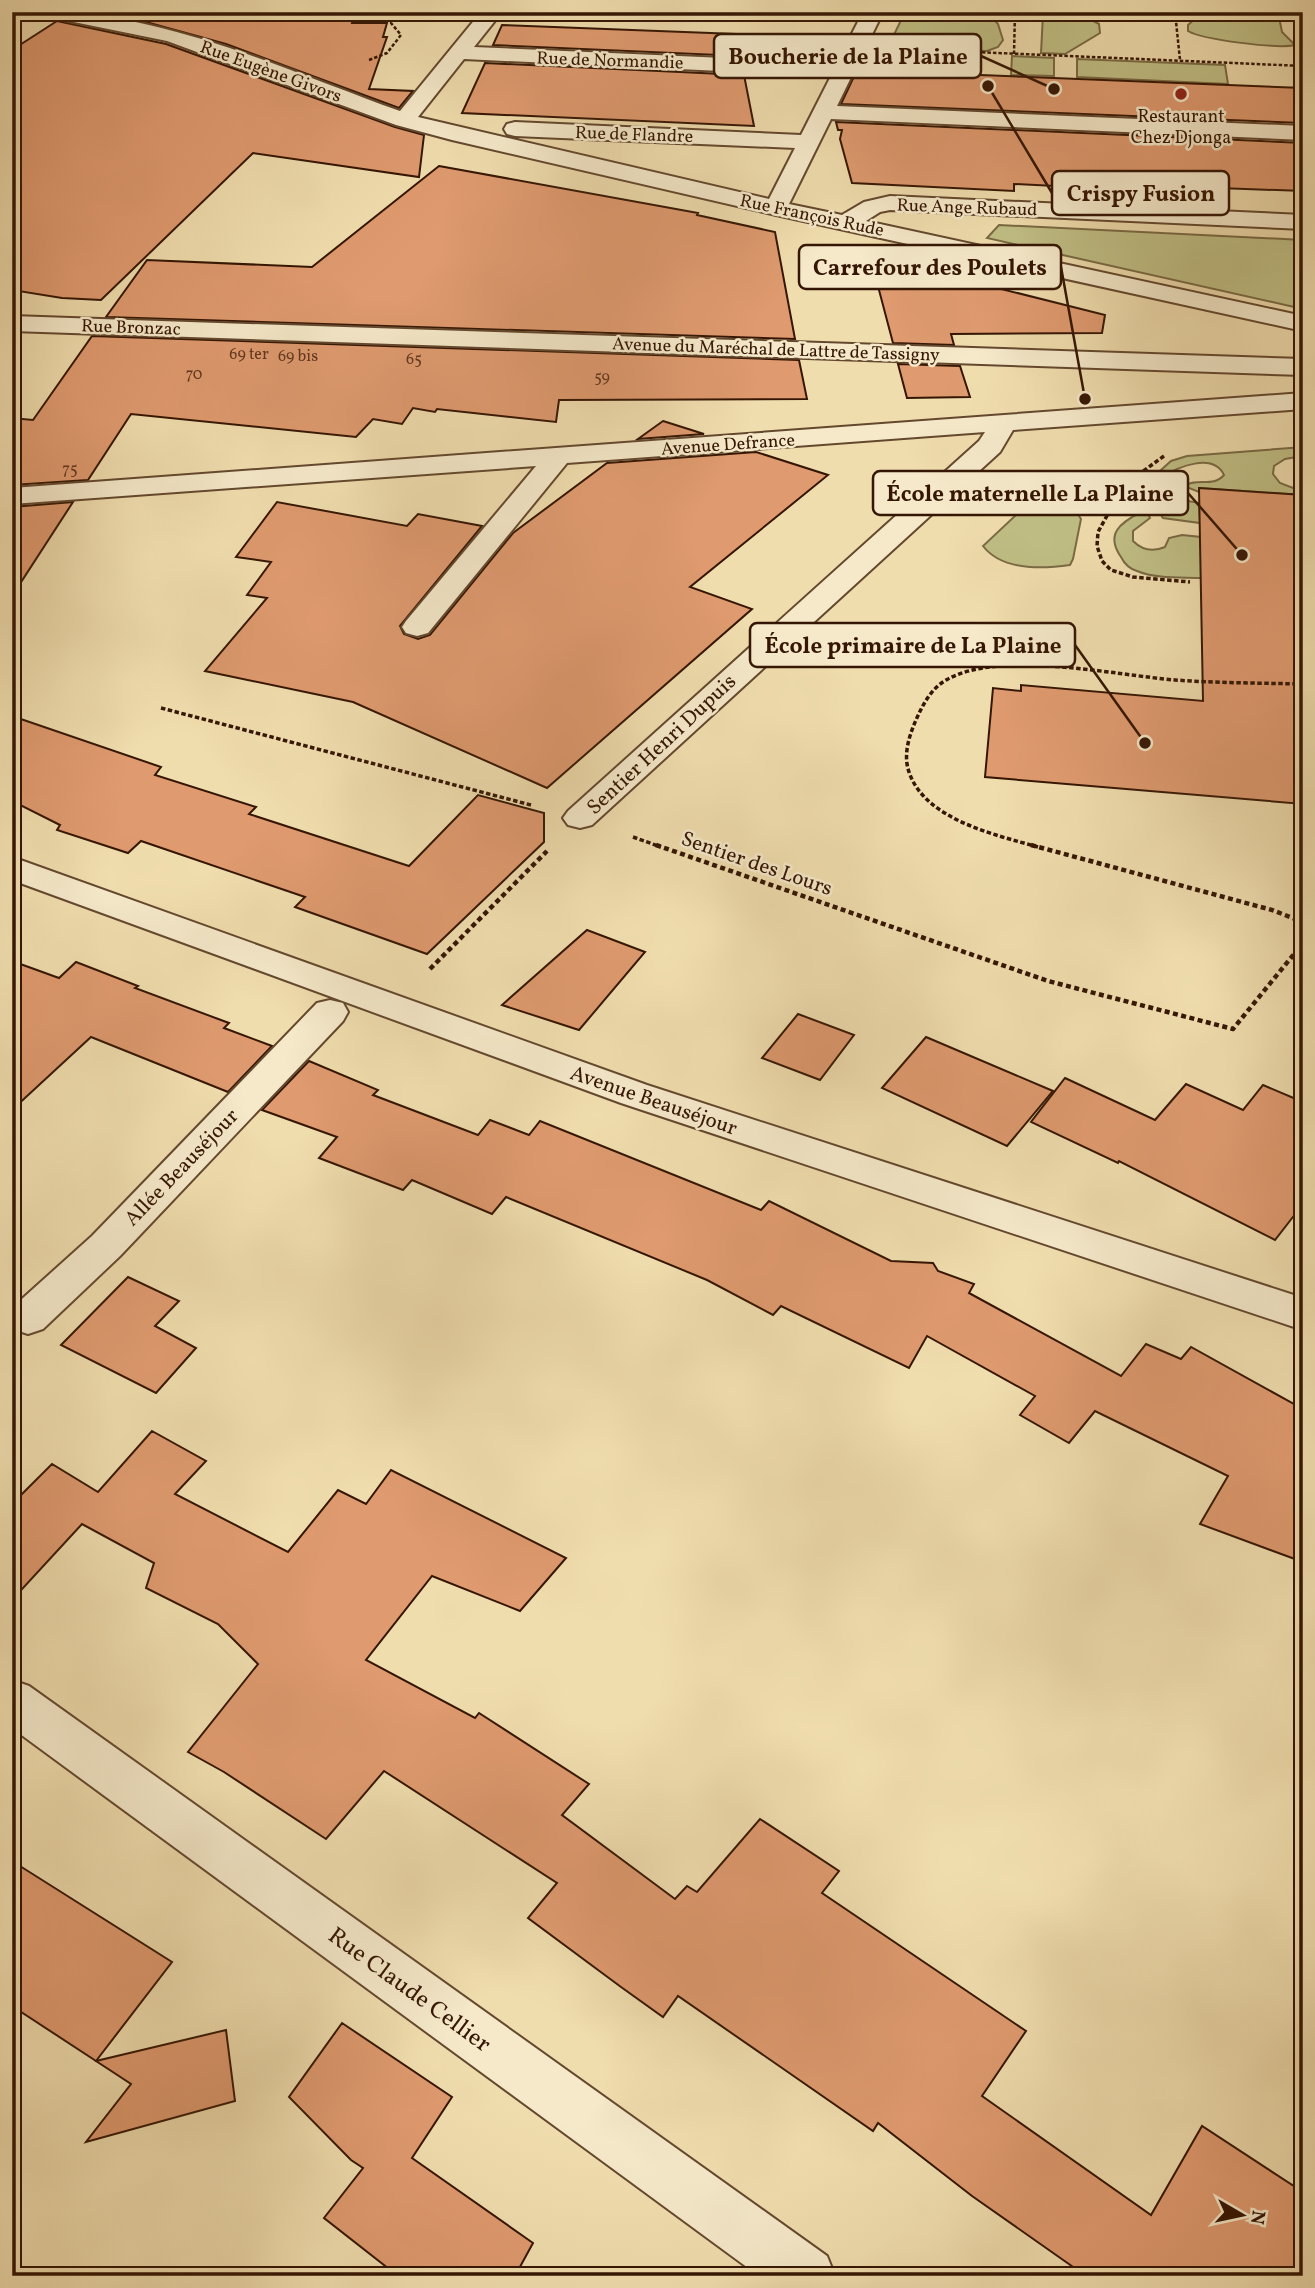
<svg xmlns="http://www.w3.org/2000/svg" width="1315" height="2288" viewBox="0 0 1315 2288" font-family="Vollkorn,serif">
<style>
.green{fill:#c0bf85;stroke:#7a6a44;stroke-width:2}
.building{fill:#df9a6f;stroke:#351604;stroke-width:2}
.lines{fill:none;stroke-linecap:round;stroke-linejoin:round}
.minor-casing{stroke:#64482e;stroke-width:4}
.path-far2{stroke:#351604;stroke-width:2.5;stroke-dasharray:3.5 2;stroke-linecap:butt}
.path-far1{stroke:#351604;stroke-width:3.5;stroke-dasharray:4.5 2.5;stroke-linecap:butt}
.path{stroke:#351604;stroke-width:4.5;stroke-dasharray:5 3.5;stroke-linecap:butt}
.minor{fill:#f5e9ca;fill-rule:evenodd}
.poi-dot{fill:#8f2418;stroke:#f5e9ca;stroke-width:2.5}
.labels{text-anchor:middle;stroke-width:5;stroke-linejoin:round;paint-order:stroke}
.far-number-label{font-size:16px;fill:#60371f}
.far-street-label{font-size:18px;fill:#351604;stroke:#f5e9ca}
.far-poi-label{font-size:18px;fill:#351604;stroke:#f5e9ca}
.street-label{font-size:21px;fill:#351604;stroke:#f5e9ca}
.near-street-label{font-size:24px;fill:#351604;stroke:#f5e9ca}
.leader{fill:none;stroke:#351604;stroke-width:2.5}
.callout-dot{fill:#351604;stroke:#f5e9ca;stroke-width:2.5}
.callout{fill:#f5e9ca;stroke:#351604;stroke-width:2.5}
.callout-label{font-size:23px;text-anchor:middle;font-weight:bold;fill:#351604}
</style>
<rect width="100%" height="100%" fill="#f0ddae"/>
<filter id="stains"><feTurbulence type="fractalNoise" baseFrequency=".00286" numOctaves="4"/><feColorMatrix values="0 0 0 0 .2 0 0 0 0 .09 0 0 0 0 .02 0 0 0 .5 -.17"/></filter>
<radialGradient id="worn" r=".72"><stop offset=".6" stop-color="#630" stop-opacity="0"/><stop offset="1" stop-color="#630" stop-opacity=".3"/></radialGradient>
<g class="green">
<path d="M905 12H987L998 24 1003 40 998 47 987 51 888 47Z"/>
<path d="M1208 12H1278L1282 32 1295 45C1279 49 1203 40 1188 31V25L1197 17Z"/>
<path d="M1043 14 1082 15 1099 24 1100 33 1065 54 1041 53Z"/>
<path d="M1012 56 1054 58V76L1011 75Z"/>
<path d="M1077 59 1225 65 1228 84 1077 77Z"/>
<path d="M999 225 1303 240V309L987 238Z"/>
<path d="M1303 447V456L1285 459 1274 466 1273 474 1280 483 1301 491 1303 495 1200 488 1199 492 1184 486C1197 477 1213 488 1224 475 1213 452 1178 467 1162 477L1160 491 1167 497 1199 503 1200 523 1163 518 1159 512 1135 505 1144 480 1149 481 1171 461 1187 456Z"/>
<path d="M1034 498C1052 501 1072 502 1081 519L1073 559 1070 565C1042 569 1002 571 983 546Z"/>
<path d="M1141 512 1148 514 1150 518 1133 531V541C1143 551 1153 552 1165 547L1169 538 1182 535 1201 537 1202 578C1181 577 1156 579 1137 571 1130 569 1124 563 1121 557 1105 534 1120 523 1141 512Z"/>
</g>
<g class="building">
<path d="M91 12 354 16 352 23H387L383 37H387L369 89 413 91 399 108 226 44 135 19Z"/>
<path d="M57 21 166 44 395 127 424 135 419 177 253 153 101 300 62 298 12 290V50Z"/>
<path d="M502 25 736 34 741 56 493 45Z"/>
<path d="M485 63 744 75 754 126 462 113Z"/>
<path d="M857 70 1303 88V123L841 104Z"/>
<path d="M836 122 1303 143V191L1192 187 1193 193 1014 184V191L852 183 840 139 842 130H838Z"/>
<path d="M439 166 698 213 697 215 775 232 795 339 106 317 147 260 312 267Z"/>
<path d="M870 256 1105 315 1102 333 951 334 954 345 893 343Z"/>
<path d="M92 336 799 360 807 399 559 400 556 422 437 409 435 412 413 408 402 424 373 419 356 437 131 414 88 480 12 485V418L33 420Z"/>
<path d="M898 364 960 366 970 397 907 398Z"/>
<path d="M663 421 704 434 638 439Z"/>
<path d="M756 452 828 475 690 587 752 609 547 788 353 702 205 671 267 598 247 595 271 562 236 557 277 502 407 526 418 514 482 526 400 626 404 634 418 639 430 635 513 533 607 463Z"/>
<path d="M1199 488 1303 495V804L985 777 993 688 1021 691V685L1203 701Z"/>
<path d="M73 502 12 596V507Z"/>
<path d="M12 716 161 767 155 775 256 807 249 814 409 866 478 795 544 813V842L427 954 295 907 305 897 141 841 128 853 57 830 60 825 12 801Z"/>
<path d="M587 930 645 952 579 1030 502 1005Z"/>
<path d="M12 961 59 978 76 962 138 986 135 988 229 1023 224 1028 272 1046 228 1092 91 1037 12 1110Z"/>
<path d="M798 1014 854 1035 820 1080 762 1058Z"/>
<path d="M926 1037 1053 1091 1007 1146 882 1088Z"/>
<path d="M309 1061 378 1090 373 1095 478 1135 490 1120 529 1135 540 1121 761 1210 769 1201 891 1261 933 1263 938 1271 974 1284 969 1293 1121 1376 1146 1344 1181 1359 1191 1347 1303 1409V1562L1200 1524 1228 1476 1095 1411 1069 1443 1020 1415 1035 1396 927 1336 909 1368 781 1306 773 1315 707 1280 506 1197 492 1214 412 1180 403 1190 319 1158 337 1137 262 1110Z"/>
<path d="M1065 1078 1155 1120 1186 1084 1243 1110 1263 1085 1303 1102V1204L1275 1240 1119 1161 1118 1163 1031 1122Z"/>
<path d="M128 1277 179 1301 155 1326 196 1348 156 1393 61 1345Z"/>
<path d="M152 1431 206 1461 175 1494 288 1552 338 1490 366 1504 391 1470 566 1558 520 1611 432 1576 366 1660 475 1718 479 1713 589 1784 562 1815 675 1899 687 1886 697 1892 760 1819 839 1871 822 1893 1026 2031 982 2096 1151 2215 1202 2126 1303 2192V2276H1086L972 2196 878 2123 873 2131 678 1996 663 2017 621 1987 528 1918 557 1883 384 1771 326 1839 224 1772 188 1752 258 1664 218 1624 146 1588 154 1563 82 1524 12 1600V1504L52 1464 98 1492Z"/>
<path d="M12 1861 172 1962 96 2061 12 2006Z"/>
<path d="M342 2023 452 2097 412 2158 533 2243 515 2276H398L324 2218 363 2168 351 2160 289 2097Z"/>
<path d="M226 2030 235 2101 86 2142 131 2084 96 2061Z"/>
</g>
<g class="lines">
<defs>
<g id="minor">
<path d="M44 12C164 12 288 71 400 111L481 12H502L474 47 837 63 863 12H883L837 106 1303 126V140L831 119 789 204 842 215 864 202 890 196 1303 215V229L890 210 880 212 866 221 1303 316V331L776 215 452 140 396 125 167 41 54 18ZM464 59 831 76 801 135 515 122 507 124 504 129 507 134 515 136 795 148 769 199 418 117Z"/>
<path d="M12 316 1303 359V375L12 331Z"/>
<path d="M1303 393V409L1013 430 1000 452 592 825 580 828 568 825 563 818 568 811 979 441 985 432 567 463 428 633 417 636 406 633 402 627 406 621 536 466 12 504V488Z"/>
<path d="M12 857 647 1085 1303 1298V1330L621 1103 12 880Z"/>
<path d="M330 1000 343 1003 348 1012 343 1021 120 1256 43 1329 28 1334 13 1329V1307L92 1236 317 1003Z"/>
<path d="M12 1680 29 1686 827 2256 835 2276H759L12 1728Z"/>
</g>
</defs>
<use href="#minor" class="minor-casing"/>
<g class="path-far2">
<path d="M1046 12 1176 17"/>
<path d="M1175 12 1180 60"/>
<path d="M278 14H325"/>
<path d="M905 49 1303 66"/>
<path d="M1014 54 1015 12"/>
<path d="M369 60 387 53 401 35 391 23 400 12"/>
</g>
<g class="path-far1">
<path d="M1164 456 1124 485 1098 532 1097 546 1102 561 1111 570 1133 577 1190 582"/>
<path d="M161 708 531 805"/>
<path d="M633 837 661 847"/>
<path d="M1038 847C996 835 925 820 909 772 903 755 909 736 916 720 923 704 932 687 948 679 1001 650 1115 675 1175 680 1217 683 1260 683 1303 684"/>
</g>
<g class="path">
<path d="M656 845 1048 981 1233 1029 1303 943"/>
<path d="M1031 845 1272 910 1303 922"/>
<path d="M430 969 547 851"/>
</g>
<use href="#minor" class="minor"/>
</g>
<circle class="poi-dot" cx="1181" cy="94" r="7"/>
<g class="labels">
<g class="far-number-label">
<text x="249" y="359">69 ter</text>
<text x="298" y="361">69 bis</text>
<text x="414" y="364">65</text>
<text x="194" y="379">70</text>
<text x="602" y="382">59</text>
<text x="70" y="474">75</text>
</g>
<g class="far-street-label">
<text transform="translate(610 60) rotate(2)" y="6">Rue de Normandie</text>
<text transform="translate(271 71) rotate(20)" y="6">Rue Eugène Givors</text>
<text transform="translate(634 134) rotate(2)" y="6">Rue de Flandre</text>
<text transform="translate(967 207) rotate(2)" y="6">Rue Ange Rubaud</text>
<text transform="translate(812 215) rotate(12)" y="6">Rue François Rude</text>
<text transform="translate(131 327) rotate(2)" y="6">Rue Bronzac</text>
<text transform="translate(776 349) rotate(2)" y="6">Avenue du Maréchal de Lattre de Tassigny</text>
<text transform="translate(728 444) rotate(-4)" y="6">Avenue Defrance</text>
</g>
<g class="far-poi-label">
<text x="1181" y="122">Restaurant<tspan x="1181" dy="21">Chez Djonga</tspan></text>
</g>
<g class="street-label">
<text transform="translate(661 744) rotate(-43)" y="7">Sentier Henri Dupuis</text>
<text transform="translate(757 863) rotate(19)" y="7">Sentier des Lours</text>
<text transform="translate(654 1100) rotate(19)" y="7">Avenue Beauséjour</text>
<text transform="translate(181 1167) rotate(-46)" y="7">Allée Beauséjour</text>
</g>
<g class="near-street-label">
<text transform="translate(410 1989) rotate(36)" y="8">Rue Claude Cellier</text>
</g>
</g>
<path class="leader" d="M1054 89L981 56M988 86L1052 193M1085 399L1061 267M1242 555L1188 493M1145 743L1075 645"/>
<g class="callout-dot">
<circle cx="1054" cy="89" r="7"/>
<circle cx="988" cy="86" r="7"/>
<circle cx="1085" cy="399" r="7"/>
<circle cx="1242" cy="555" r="7"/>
<circle cx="1145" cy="743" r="7"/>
</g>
<g class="callout">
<rect x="714" y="34" width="267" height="44" rx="7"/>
<rect x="1052" y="171" width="177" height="44" rx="7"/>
<rect x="799" y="245" width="262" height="44" rx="7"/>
<rect x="873" y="471" width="315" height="44" rx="7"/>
<rect x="750" y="623" width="325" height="44" rx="7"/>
</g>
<g class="callout-label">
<text x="848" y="64">Boucherie de la Plaine</text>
<text x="1141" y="201">Crispy Fusion</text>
<text x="930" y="275">Carrefour des Poulets</text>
<text x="1030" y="501">École maternelle La Plaine</text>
<text x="913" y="653">École primaire de La Plaine</text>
</g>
<rect width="1315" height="2288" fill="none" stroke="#f0ddae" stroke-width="42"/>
<rect x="14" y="14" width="1287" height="2260" fill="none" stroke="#351604" stroke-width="3.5"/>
<rect x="21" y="21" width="1273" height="2246" fill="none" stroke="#351604" stroke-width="2"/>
<g transform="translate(1242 2215) rotate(99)" stroke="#f5e9ca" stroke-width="5" paint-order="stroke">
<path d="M0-5L12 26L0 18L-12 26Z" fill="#351604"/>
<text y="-10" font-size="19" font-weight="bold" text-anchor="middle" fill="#351604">N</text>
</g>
<rect width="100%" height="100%" filter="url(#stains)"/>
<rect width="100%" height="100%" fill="url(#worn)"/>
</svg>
